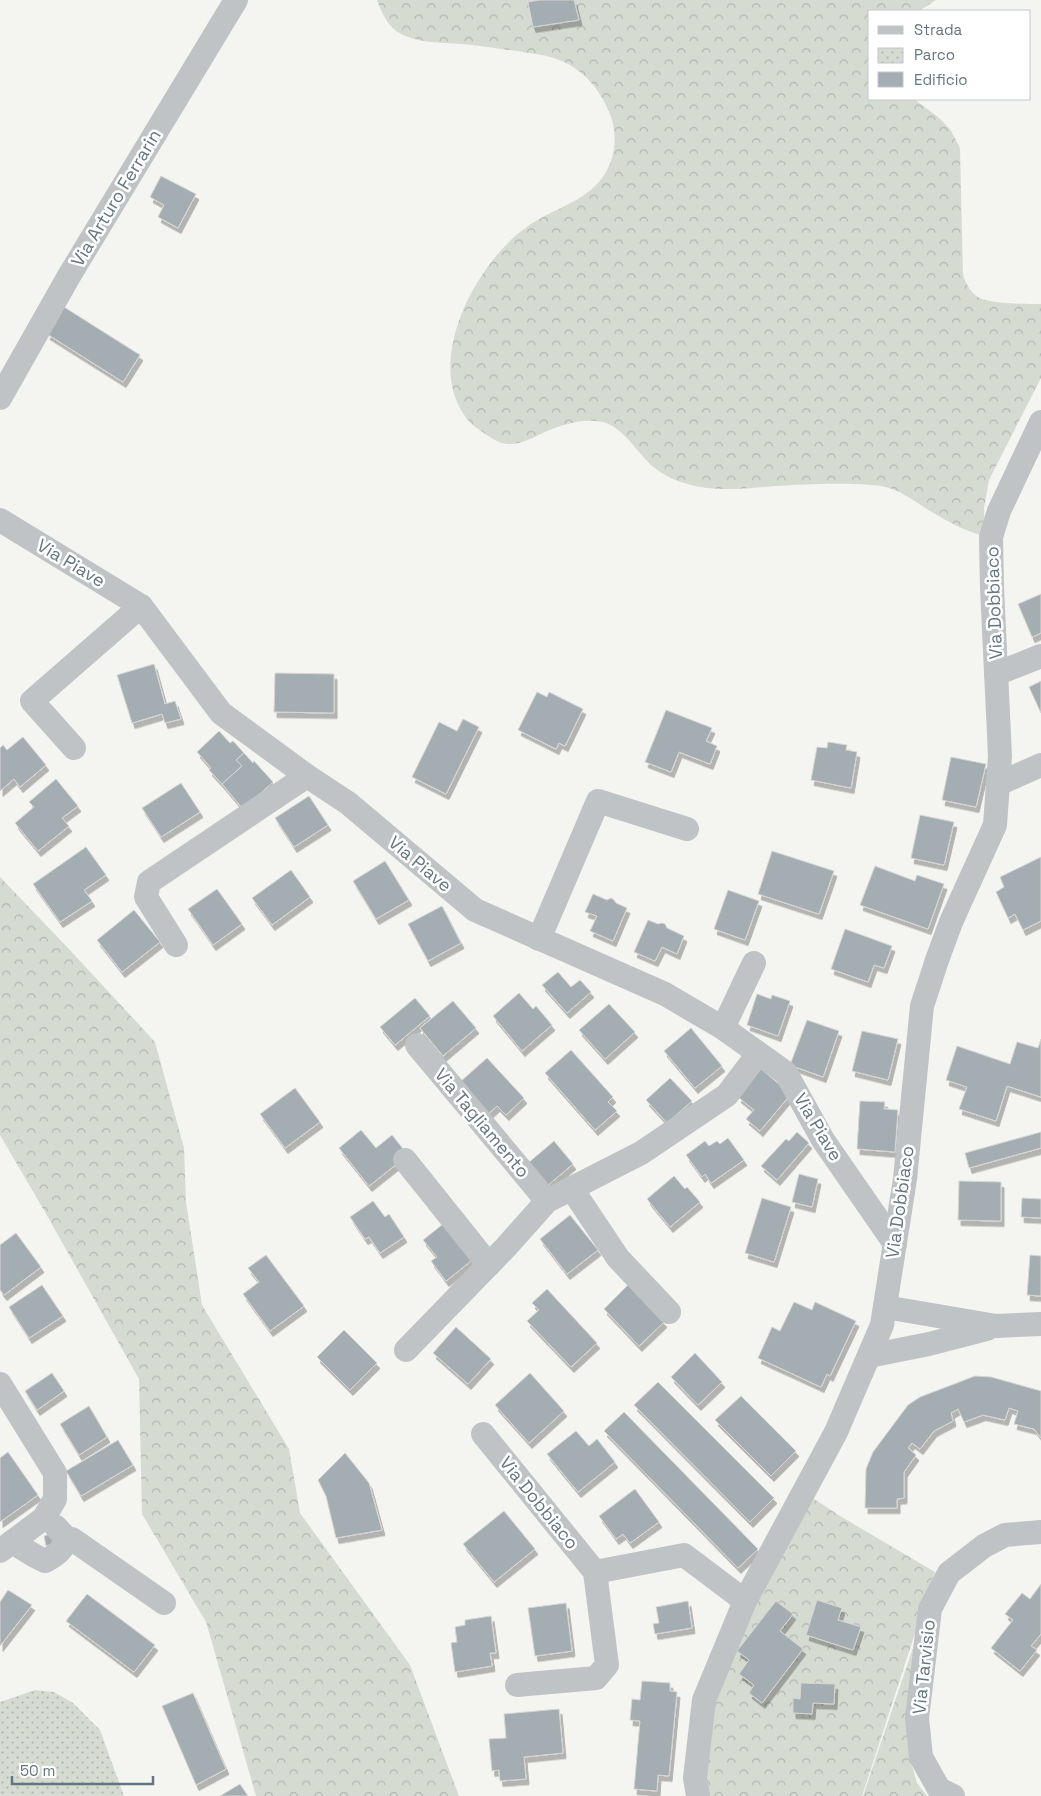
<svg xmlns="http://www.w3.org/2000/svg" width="1041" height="1796" viewBox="0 0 1041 1796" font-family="'Space Grotesk',sans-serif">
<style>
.forest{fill:url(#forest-crowns)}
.park{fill:url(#park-dots)}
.building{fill:#a4adb2;stroke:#d6d6d3;filter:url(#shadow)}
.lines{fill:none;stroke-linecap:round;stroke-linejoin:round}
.minor{stroke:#bfc3c6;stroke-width:24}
.labels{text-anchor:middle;stroke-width:5;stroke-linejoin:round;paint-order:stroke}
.street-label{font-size:18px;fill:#647581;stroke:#fff}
</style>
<defs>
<pattern id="forest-crowns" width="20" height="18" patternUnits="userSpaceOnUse" patternTransform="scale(1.25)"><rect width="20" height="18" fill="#d6dbd2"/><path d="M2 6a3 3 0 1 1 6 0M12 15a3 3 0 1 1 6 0" fill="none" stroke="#b1b6b0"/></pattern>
<pattern id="park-dots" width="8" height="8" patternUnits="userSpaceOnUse" patternTransform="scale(1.25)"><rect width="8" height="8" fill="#d6dbd2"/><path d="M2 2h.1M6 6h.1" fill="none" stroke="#b1b6b0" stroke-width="1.8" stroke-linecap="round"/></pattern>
<filter id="shadow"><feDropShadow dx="3" dy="5.5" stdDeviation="0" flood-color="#0004"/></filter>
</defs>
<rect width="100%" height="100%" fill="#f4f4f1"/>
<g class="forest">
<path d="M377 0H936L919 11H870V99H914L938 117 950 129 960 148 963 275C966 283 970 292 978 297 988 304 1028 304 1041 304V378L989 480 984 508 985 536C966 532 947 521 930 511 914 501 899 489 881 486 850 482 807 484 776 486 745 488 715 493 684 483 673 480 661 473 652 466 638 453 621 425 602 422 582 418 561 425 543 433 532 438 520 445 508 444 497 443 490 437 481 431 476 427 471 424 467 419 422 362 477 261 528 226 549 211 579 203 596 185 614 167 619 140 611 117 602 92 584 69 559 60 548 55 534 54 523 52 502 49 482 46 462 44 439 42 416 44 396 31 386 23 381 11 377 0Z"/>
<path d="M0 877 68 948 155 1042 184 1148 186 1202 202 1305 289 1449 300 1513 410 1665 459 1796H256L206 1622 142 1514 139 1379 45 1212 0 1135Z"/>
<path d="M805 1493 840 1516 935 1572 862 1796H706L709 1702Z"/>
<path d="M920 1627 911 1762 917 1783 927 1796H863Z"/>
</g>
<path class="park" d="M35 1690 54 1692 73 1703 100 1730 124 1796H0V1702Z"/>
<g class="building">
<path d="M540 0H574L579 20 533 27 528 2Z"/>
<path d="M161 176 196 194 178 228 158 217 164 205 150 197Z"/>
<path d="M64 307 140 355 123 382 47 334Z"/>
<path d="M1041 594V633L1032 637 1018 604Z"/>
<path d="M154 664 165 704 175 701 181 719 165 723 162 714 132 723 117 675Z"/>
<path d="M275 673 334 674V713L274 712Z"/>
<path d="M1041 681V713L1029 687Z"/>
<path d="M537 692 547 697 549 692 583 709 565 746 559 743 556 749 518 730Z"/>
<path d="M666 710 712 728 706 741 717 746 710 764 679 752 671 772 645 762Z"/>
<path d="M463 719 479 727 446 794 412 777 439 722 457 731Z"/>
<path d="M219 731 230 743 233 741 244 753 236 760 242 766 222 784 209 770 211 768 197 752Z"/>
<path d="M23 737 46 765 20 787 14 779 0 791V748L3 745 7 750Z"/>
<path d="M828 742 847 745 846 750 857 752 851 788 811 780 817 747 827 748Z"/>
<path d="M244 753 253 763 254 761 273 782 243 809 222 784 242 766 236 760Z"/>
<path d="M951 757 986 764 976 807 942 800Z"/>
<path d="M56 779 78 806 62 818 69 826 38 851 15 823 34 807 29 802Z"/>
<path d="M181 783 200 812 161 837 142 808Z"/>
<path d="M309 796 328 825 294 847 275 818Z"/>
<path d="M920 815 954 822 944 865 911 858Z"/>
<path d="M86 847 106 875 84 890 92 901 60 922 33 884Z"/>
<path d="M772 851 834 871 819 914 758 894Z"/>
<path d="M1041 857V921L1023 930 1015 914 1008 918 996 892 1004 887 1000 877Z"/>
<path d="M385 861 409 900 376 919 353 881Z"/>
<path d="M875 866 915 881 917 875 944 884 928 929 860 905Z"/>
<path d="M291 870 310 897 272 925 252 898Z"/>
<path d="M217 889 242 924 213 945 188 909Z"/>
<path d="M728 890 759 901 745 940 714 929Z"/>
<path d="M593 894 607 900 611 898 614 900 616 903 627 908 613 941 590 931 597 916 585 912Z"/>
<path d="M442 906 461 943 428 961 408 924Z"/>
<path d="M134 910 160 942 122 972 97 940Z"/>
<path d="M648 920 658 924 662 923 665 924 667 928 684 936 677 954 662 947 655 961 634 952Z"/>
<path d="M845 929 892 946 884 968 874 965 868 982 831 969Z"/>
<path d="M558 972 571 987 580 980 591 992 567 1013 542 985Z"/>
<path d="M519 993 533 1009 536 1006 552 1025 522 1051 493 1016Z"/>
<path d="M757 994 771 999 772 995 790 1001 778 1036 747 1025Z"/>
<path d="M415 998 430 1016 395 1045 380 1027Z"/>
<path d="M453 1001 476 1028 443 1056 420 1028Z"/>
<path d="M609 1004 635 1032 605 1059 579 1030Z"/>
<path d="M807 1020 839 1031 823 1077 790 1065Z"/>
<path d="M691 1028 722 1066 695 1088 664 1051Z"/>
<path d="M862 1031 898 1039 888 1080 852 1071Z"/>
<path d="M1041 1039V1097L1007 1086 996 1121 959 1109 967 1087 946 1080 957 1046 1010 1064 1017 1042 1038 1048Z"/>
<path d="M571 1050 613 1097 608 1102 617 1111 595 1130 545 1073Z"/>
<path d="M487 1058 524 1098 506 1115 497 1106 488 1114 460 1082Z"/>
<path d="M761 1069 791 1094 760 1131 746 1119 754 1110 738 1097Z"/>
<path d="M670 1078 692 1101 667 1123 646 1100Z"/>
<path d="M295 1088 320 1122 285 1148 260 1114Z"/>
<path d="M860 1101 885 1102 884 1109 898 1110 895 1152 857 1149Z"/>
<path d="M361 1130 376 1148 392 1135 408 1155 369 1186 339 1148Z"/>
<path d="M797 1132 809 1143 777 1180 761 1166 786 1139 789 1141Z"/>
<path d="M1041 1132V1148L969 1168 965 1153Z"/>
<path d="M728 1138 744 1160 711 1183 705 1174 702 1177 686 1155 705 1141 709 1146 717 1141 720 1144Z"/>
<path d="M554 1141 573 1164 547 1186 527 1164Z"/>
<path d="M799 1174 818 1179 812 1207 792 1202Z"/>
<path d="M674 1176 685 1189 687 1187 700 1202 670 1227 647 1199Z"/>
<path d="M959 1181 1001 1182V1221L958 1220Z"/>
<path d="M762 1198 791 1207 774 1262 745 1253Z"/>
<path d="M1022 1198 1041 1199V1218L1021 1217Z"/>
<path d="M373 1201 385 1217 389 1214 404 1237 380 1253 369 1237 365 1239 350 1217Z"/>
<path d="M570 1215 598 1250 567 1274 540 1239Z"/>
<path d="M447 1221 476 1257 446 1281 431 1261 437 1257 423 1240Z"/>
<path d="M16 1233 41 1267 4 1295 0 1290V1245Z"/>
<path d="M266 1255 304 1306 270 1331 243 1294 259 1282 248 1268Z"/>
<path d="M1030 1255 1041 1256V1296L1027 1295Z"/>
<path d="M42 1285 63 1316 29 1338 9 1307Z"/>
<path d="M628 1285 664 1322 639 1346 604 1309Z"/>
<path d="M547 1289 597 1343 571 1367 527 1321 539 1310 532 1303Z"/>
<path d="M794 1302 812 1310 815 1302 856 1321 830 1376 827 1374 821 1387 758 1358 772 1327 780 1331Z"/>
<path d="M456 1327 491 1359 468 1384 433 1353Z"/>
<path d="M344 1330 377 1363 350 1390 317 1357Z"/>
<path d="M695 1353 722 1382 698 1405 671 1377Z"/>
<path d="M52 1373 64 1391 37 1410 25 1391Z"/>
<path d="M530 1373 564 1411 529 1443 495 1405Z"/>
<path d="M975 1376 991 1377 1041 1391V1438L1034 1429 1014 1424 1018 1411 1009 1408 1005 1420 983 1415 964 1422 958 1409 951 1413 953 1421 934 1431 920 1449 912 1443 908 1448 916 1455 904 1472V1498L897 1499V1508H865L866 1469 873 1452 908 1405 920 1397Z"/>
<path d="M658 1382 774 1498 750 1522 634 1405Z"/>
<path d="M741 1396 796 1451 771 1476 715 1420Z"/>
<path d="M89 1406 107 1437 79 1455 60 1424Z"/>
<path d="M624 1412 758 1549 738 1568 604 1431Z"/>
<path d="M576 1431 589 1446 597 1439 615 1462 578 1492 547 1454Z"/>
<path d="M118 1440 133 1465 81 1496 66 1471Z"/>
<path d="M8 1452 38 1495 0 1522V1458Z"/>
<path d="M345 1453 369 1483 382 1530 336 1538 326 1496 318 1480Z"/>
<path d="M635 1489 659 1522 630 1543 623 1534 616 1539 599 1516Z"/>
<path d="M504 1511 535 1549 494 1582 463 1544Z"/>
<path d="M54 1533 57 1543 46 1546 44 1536Z"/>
<path d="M1041 1584V1634L1031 1646 1037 1650 1020 1671 991 1648 1013 1620 1005 1614 1022 1593 1030 1599Z"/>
<path d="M8 1590 32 1605 0 1646V1602Z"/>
<path d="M87 1594 155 1645 134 1672 66 1621Z"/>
<path d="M817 1600 842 1608 838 1620 861 1627 853 1650 806 1635Z"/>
<path d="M688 1601 692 1628 655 1634 653 1624 659 1623 656 1607Z"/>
<path d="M776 1601 793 1614 780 1631 803 1649 762 1703 749 1693 754 1685 739 1674 749 1660 737 1651Z"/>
<path d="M566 1603 572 1651 535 1656 528 1608Z"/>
<path d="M491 1616 496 1653H490L492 1666 455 1672 451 1643 457 1642 455 1627 465 1625V1620Z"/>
<path d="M642 1681 670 1683V1691L677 1692 669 1776 658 1775 657 1791 634 1789 640 1721 630 1720 632 1699 640 1700Z"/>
<path d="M801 1683 835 1684 834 1704 813 1703 812 1714 793 1713V1698L800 1699Z"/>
<path d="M193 1693 226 1769 196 1785 162 1706Z"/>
<path d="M559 1709 563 1753 524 1757 526 1779 500 1781 499 1770 492 1771 489 1739 506 1738 504 1714Z"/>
<path d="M240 1784 248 1796H220Z"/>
</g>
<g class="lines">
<g class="minor">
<path d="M0 398 69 276 236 0"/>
<path d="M0 520 141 606 221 713 307 776 348 803 475 910 665 994 723 1028 786 1073 823 1140 895 1244"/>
<path d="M996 674 1041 656"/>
<path d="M74 748 32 701 141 606"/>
<path d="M998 784 1041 765"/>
<path d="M539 939 598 801 687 829"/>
<path d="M176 945 146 897 149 882 307 776"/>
<path d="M723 1028 754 963"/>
<path d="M417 1045 547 1201"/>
<path d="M405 1160 489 1265"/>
<path d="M572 1189 618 1258 669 1312"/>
<path d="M885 1307 996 1326 1041 1324"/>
<path d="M406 1350 506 1247 547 1201 641 1153 727 1095 758 1054"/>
<path d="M869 1356 929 1344 987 1329"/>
<path d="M0 1384 55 1473V1499L44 1518 0 1551"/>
<path d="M483 1434 595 1572 607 1665 596 1678 517 1685"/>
<path d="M66 1538 72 1539 164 1603"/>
<path d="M12 1542 35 1556 45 1561C57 1555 63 1550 66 1538L56 1527"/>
<path d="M595 1572 684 1555 745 1601"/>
<path d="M698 1796 695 1778 704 1700 745 1601 836 1432 882 1325 905 1179 922 1006 937 960 951 922 995 825 1000 756 992 588 991 537 999 511 1041 422"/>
<path d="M953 1796 939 1789 921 1757 917 1718 930 1609 949 1573 984 1546 1005 1535 1041 1532"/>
</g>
</g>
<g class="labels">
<g class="street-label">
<text transform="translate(116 198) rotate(-59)" y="6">Via Arturo Ferrarin</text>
<text transform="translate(71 563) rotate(31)" y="6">Via Piave</text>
<text transform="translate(994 603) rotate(-92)" y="6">Via Dobbiaco</text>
<text transform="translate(420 864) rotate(40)" y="6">Via Piave</text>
<text transform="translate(482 1123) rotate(50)" y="6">Via Tagliamento</text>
<text transform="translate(818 1127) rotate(59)" y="6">Via Piave</text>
<text transform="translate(900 1202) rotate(-82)" y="6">Via Dobbiaco</text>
<text transform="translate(539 1503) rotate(51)" y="6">Via Dobbiaco</text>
<text transform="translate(924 1667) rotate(-84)" y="6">Via Tarvisio</text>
</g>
</g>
<rect x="868" y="10" width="162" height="90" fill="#ffffff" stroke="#c1c8cd"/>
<rect x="878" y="26" width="25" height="8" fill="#bfc3c6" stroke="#c1c8cd"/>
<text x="914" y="35" font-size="15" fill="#647581">Strada</text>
<rect x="878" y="48" width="25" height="15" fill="url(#park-dots)" stroke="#c1c8cd"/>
<text x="914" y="60" font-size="15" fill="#647581">Parco</text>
<rect x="878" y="72" width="25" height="15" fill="#a4adb2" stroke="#c1c8cd"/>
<text x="914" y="85" font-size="15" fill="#647581">Edificio</text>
<path d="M12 1776v8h141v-8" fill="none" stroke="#647581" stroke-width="2.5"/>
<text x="20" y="1776" font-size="15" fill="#647581" stroke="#ffffff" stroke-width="4" paint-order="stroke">50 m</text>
</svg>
